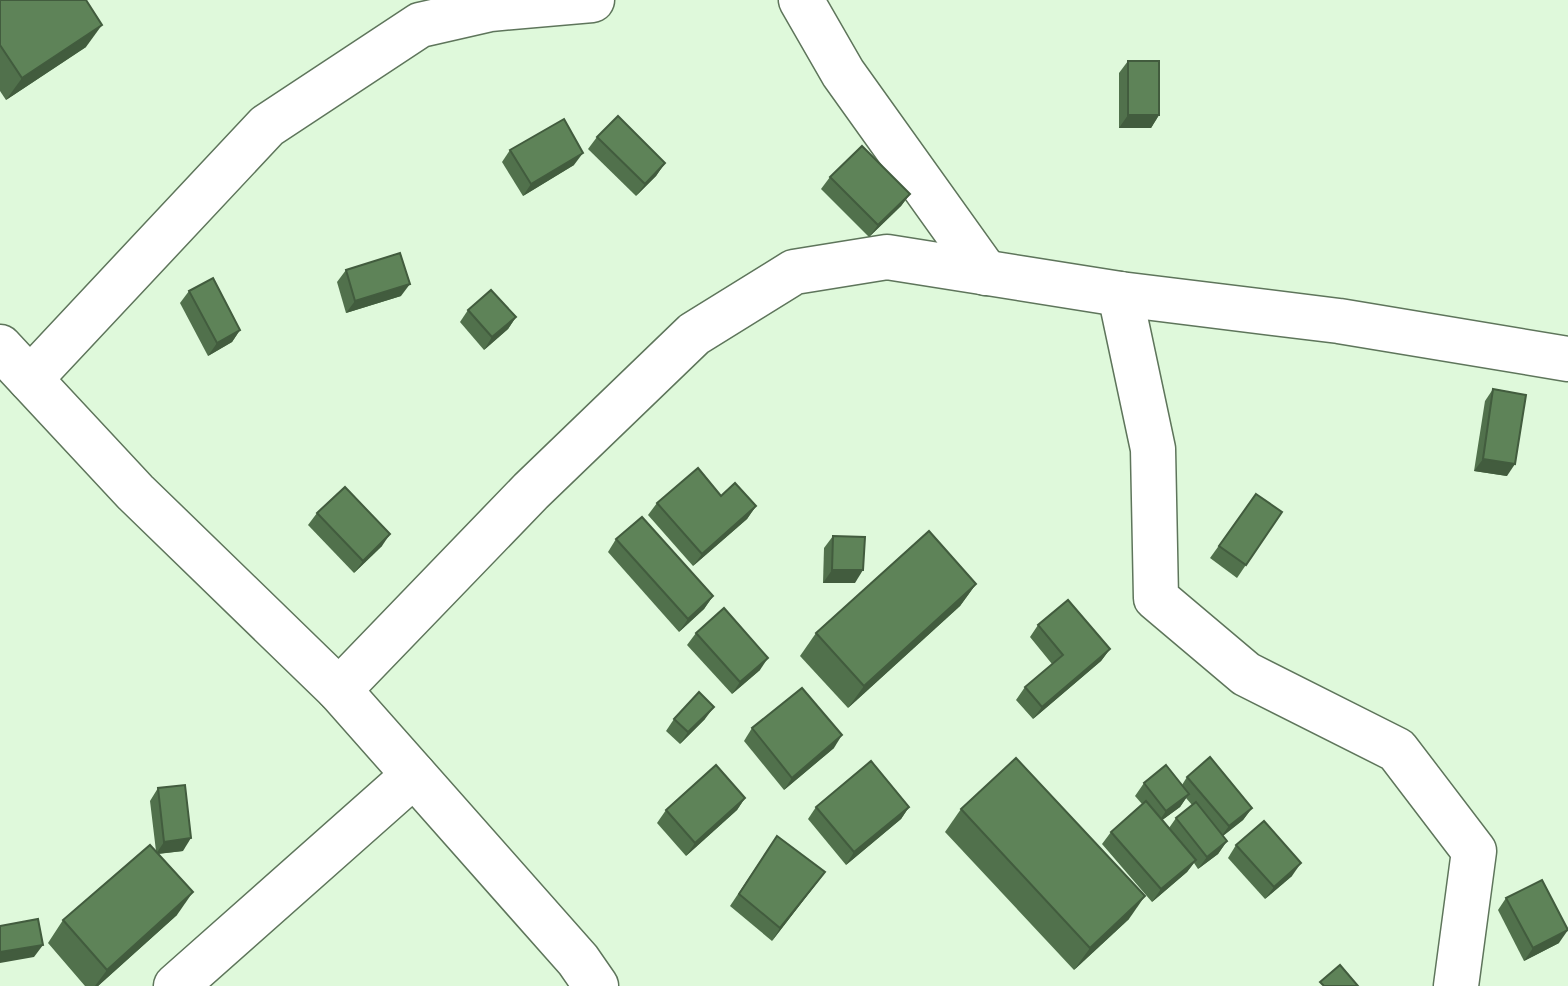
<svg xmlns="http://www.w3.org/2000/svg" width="1568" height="986" viewBox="0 0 1568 986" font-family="'Public Sans',sans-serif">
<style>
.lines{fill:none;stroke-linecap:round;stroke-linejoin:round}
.minor-casing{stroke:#5e755b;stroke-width:47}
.minor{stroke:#fff;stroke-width:44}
.wall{fill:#51714c;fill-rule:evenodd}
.shaded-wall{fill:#425c3e}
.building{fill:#5e8358;stroke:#425c3e;stroke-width:2}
</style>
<rect width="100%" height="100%" fill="#dff9db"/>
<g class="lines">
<defs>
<g id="minor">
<path d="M801 0 843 73 986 273"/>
<path d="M1120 294 1153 449 1156 598 1246 674 1397 750 1474 851 1456 986"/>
<path d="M0 347 135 492 339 690 578 960 596 986"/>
<path d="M30 379 267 126 420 25 490 9 592 0"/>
<path d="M339 690 531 491 694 334 794 272 887 257 1120 294 1339 321 1568 359"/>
<path d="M176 986 414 775"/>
</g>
</defs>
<use href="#minor" class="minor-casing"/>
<use href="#minor" class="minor"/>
</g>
<g class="wall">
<path d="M0 0 86 47 6 100 0 91Z"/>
<path d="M1128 61 1159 115 1151 128H1119V73Z"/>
<path d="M597 137 665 163 656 176 636 196 588 149Z"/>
<path d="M510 150 574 165 523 196 502 162Z"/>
<path d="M830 177 910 194 901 206 869 237 821 189Z"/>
<path d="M346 270 401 296 346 313 337 282Z"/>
<path d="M189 291 240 330 232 342 208 356 180 303Z"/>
<path d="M468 310 516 317 508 329 484 350 460 322Z"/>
<path d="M1493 389 1507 476 1474 471 1485 401Z"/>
<path d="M1256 494 1282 512 1237 578 1210 558Z"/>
<path d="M721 496 756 506 747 519 693 566 648 515 657 503Z"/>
<path d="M317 513 382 546 354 573 308 525Z"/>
<path d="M833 536 855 583H823L824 548Z"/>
<path d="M616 539 713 596 704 609 679 632 608 552Z"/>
<path d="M976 584 960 606 848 708 800 656 816 633Z"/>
<path d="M1038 625 1110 649 1101 661 1033 719 1016 700 1025 687 1052 664 1030 637Z"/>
<path d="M696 633 760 670 732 694 687 645Z"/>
<path d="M674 719H705L680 744 666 731Z"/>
<path d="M752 728 834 748 784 790 744 741Z"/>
<path d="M1187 777 1252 808 1243 820 1223 836 1227 841 1218 854 1198 869 1194 863 1187 872 1152 902 1102 844 1111 832 1142 804 1135 796 1144 783 1182 785ZM1186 798 1192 805 1176 818 1169 828 1162 820 1180 807Z"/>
<path d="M158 788 183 851 158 854 177 915 98 986H85L48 943 63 920 156 851 150 801Z"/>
<path d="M745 798 737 810 686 856 657 823 666 810Z"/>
<path d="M816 807H909L901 819 846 865 808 819Z"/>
<path d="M961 809 1129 919 1074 970 945 832Z"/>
<path d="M777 836 825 872 772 941 730 906Z"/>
<path d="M1236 845 1292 876 1265 899 1228 858Z"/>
<path d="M1506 898 1559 943 1524 961 1498 910Z"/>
</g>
<g class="shaded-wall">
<path d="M102 25 86 47 6 100 22 78Z"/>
<path d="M1128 115H1159L1151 128H1119Z"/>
<path d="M583 153 574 165 523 196 531 184Z"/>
<path d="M665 163 656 176 636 196 645 184Z"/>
<path d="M910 194 901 206 869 237 878 225Z"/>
<path d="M410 284 401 296 346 313 355 301Z"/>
<path d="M516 317 508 329 484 350 492 337Z"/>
<path d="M240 330 232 342 208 356 217 343Z"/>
<path d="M1483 459 1515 464 1507 476 1474 471Z"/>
<path d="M756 506 747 519 693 566 702 554Z"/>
<path d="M390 534 382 546 354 573 363 561Z"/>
<path d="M832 570H863L855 583H823Z"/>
<path d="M976 584 960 606 848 708 864 686Z"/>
<path d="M713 596 704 609 679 632 688 619Z"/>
<path d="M1110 649 1101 661 1033 719 1042 707Z"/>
<path d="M768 658 760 670 732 694 740 682Z"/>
<path d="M714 707 705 719 680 744 688 732Z"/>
<path d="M842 735 834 748 784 790 792 778Z"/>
<path d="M1189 794 1180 807 1157 824 1166 811Z"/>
<path d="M745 798 737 810 686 856 695 843Z"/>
<path d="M909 807 901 819 846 865 854 852Z"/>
<path d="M1252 808 1243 820 1220 838 1229 826Z"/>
<path d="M191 838 183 851 156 854 164 842Z"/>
<path d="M1227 841 1218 854 1198 869 1207 857Z"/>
<path d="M1196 860 1187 872 1152 902 1161 889Z"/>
<path d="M1301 863 1292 876 1265 899 1274 887Z"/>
<path d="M825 872 816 884 772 941 780 928Z"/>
<path d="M193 892 177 915 98 986H95L107 970Z"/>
<path d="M1145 896 1129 919 1074 970 1090 948Z"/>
<path d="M1568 930 1559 943 1524 961 1533 948Z"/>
<path d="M43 945 34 957 0 963V952Z"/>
</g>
<g class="building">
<path d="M0 0H86L102 25 22 78 0 45Z"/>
<rect x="1128" y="61" width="31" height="54"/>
<path d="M618 116 665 163 645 184 597 137Z"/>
<path d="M564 119 583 153 531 184 510 150Z"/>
<path d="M862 146 910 194 878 225 830 177Z"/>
<path d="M400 253 410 284 355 301 346 270Z"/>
<path d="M213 278 240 330 217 343 189 291Z"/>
<path d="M491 290 516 317 492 337 468 310Z"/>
<path d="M1493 389 1526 395 1515 464 1483 459Z"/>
<path d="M698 468 721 496 735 483 756 506 702 554 657 503Z"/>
<path d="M345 487 390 534 363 561 317 513Z"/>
<path d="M1256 494 1282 512 1246 565 1219 546Z"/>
<path d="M642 517 713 596 688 619 616 539Z"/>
<path d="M929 531 976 584 864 686 816 633Z"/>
<path d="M833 536 865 537 863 570H832Z"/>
<path d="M1068 600 1110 649 1042 707 1025 687 1063 655 1038 625Z"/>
<path d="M724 608 768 658 740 682 696 633Z"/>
<path d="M802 688 842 735 792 778 752 728Z"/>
<path d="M699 692 714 707 688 732 674 719Z"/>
<path d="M1210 757 1252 808 1229 826 1187 777Z"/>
<path d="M1016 758 1145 896 1090 948 961 809Z"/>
<path d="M871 761 909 807 854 852 816 807Z"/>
<path d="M716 765 745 798 695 843 666 810Z"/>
<path d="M1166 765 1189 794 1166 811 1144 783Z"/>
<path d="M185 785 191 838 164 842 158 788Z"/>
<path d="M1146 801 1196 860 1161 889 1111 832Z"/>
<path d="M1196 802 1227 841 1207 857 1176 818Z"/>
<path d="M1264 821 1301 863 1274 887 1236 845Z"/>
<path d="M777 836 825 872 780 928 739 894Z"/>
<path d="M150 845 193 892 107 970 63 920Z"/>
<path d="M1542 880 1568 930 1533 948 1506 898Z"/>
<path d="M38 919 43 945 0 952V926Z"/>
<path d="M1340 965 1358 986H1324L1320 982Z"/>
</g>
</svg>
